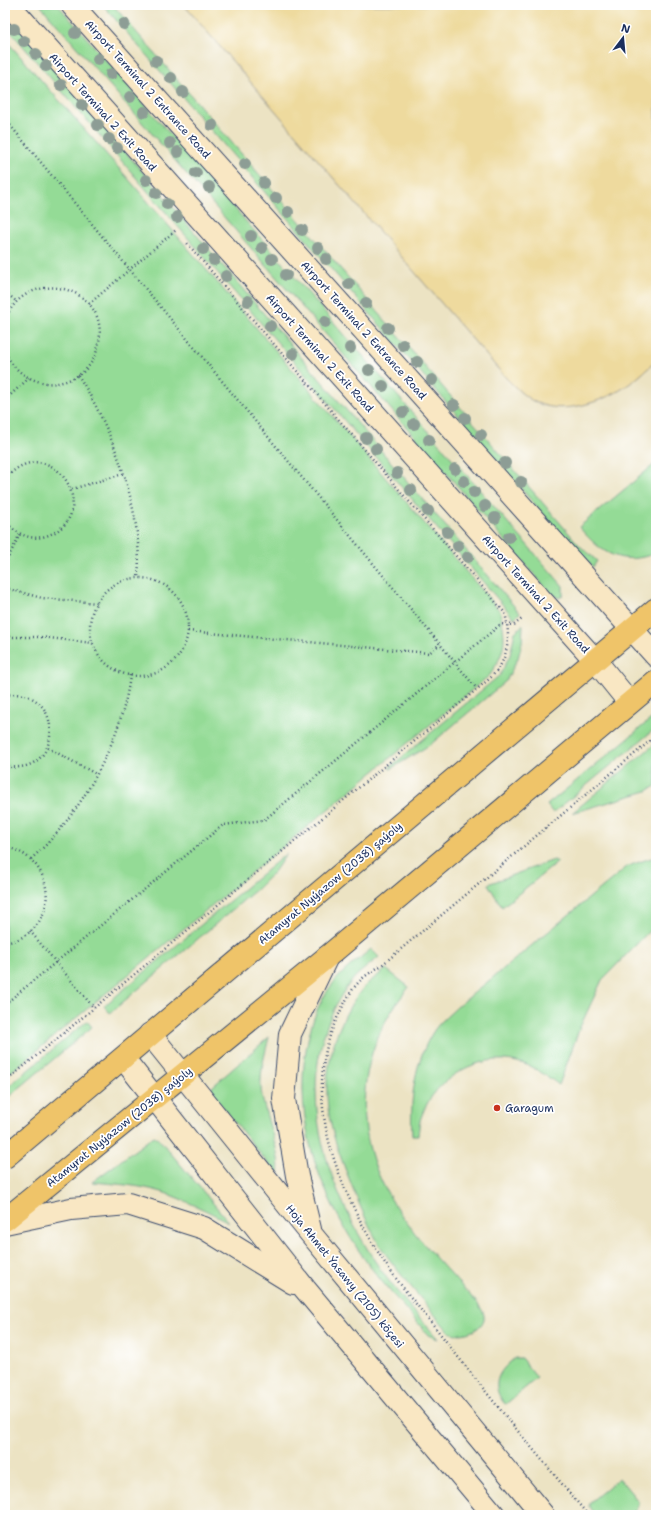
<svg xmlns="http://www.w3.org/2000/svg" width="661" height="1520" viewBox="0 0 661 1520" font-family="'Shantell Sans',sans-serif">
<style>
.green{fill:#94db96;stroke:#58857a}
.sand{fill:#eeda9e;stroke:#84847e}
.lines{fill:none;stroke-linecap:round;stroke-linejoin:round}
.secondary-casing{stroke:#3a4a6d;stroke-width:24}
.primary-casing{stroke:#3a4a6d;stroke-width:24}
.path{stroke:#3a4a6d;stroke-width:2.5;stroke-dasharray:1 3;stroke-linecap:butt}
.secondary{stroke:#f9e7c3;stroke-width:22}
.primary{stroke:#efc469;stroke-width:22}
.tree{fill:#8d9d95}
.poi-dot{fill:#c8321e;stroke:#fff;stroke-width:1.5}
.labels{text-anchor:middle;stroke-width:3.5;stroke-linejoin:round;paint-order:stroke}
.street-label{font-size:11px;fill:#1b2f5e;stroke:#fff}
.poi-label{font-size:11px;fill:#1b2f5e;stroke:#fff;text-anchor:start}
</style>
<rect width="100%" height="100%" fill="#fff"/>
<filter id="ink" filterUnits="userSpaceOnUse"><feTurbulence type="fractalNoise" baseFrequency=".025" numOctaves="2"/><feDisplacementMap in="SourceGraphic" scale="8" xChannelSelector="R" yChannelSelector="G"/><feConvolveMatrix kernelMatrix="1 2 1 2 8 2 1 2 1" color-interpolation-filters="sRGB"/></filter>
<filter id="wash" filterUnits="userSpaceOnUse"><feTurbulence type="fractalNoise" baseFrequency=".012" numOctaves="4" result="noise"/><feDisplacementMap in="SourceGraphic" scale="16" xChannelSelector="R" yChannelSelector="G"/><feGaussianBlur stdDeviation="0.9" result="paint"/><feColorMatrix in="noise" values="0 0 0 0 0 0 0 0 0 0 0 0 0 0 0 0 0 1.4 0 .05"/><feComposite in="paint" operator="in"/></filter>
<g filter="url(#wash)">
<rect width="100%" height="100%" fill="#ece3c3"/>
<g class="green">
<path d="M40 5H58L563 586V595L560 598 552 595Z"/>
<path d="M103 5H113L580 546 597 561 593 567 575 551Z"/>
<path d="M5 13 40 52 520 613 514 618 5 25Z"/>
<path d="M5 39 131 182 500 611C506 640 507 649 490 675L5 1077Z"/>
<path d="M656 463V553C621 567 601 553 579 527Z"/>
<path d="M523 625 522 643 518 658 506 681 431 744 391 769 389 768 500 675 510 655 515 632Z"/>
<path d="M656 715V728L553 813 547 805Z"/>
<path d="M656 743V786L647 791 572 813Z"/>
<path d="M287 853 274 872 257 889 110 1013 104 1006Z"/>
<path d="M651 858 656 859V924L602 980 580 1027 559 1085C547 1076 532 1065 517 1062 480 1052 435 1078 422 1115 419 1121 419 1129 418 1136H412C410 1100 414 1060 435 1029 441 1021 450 1014 457 1007L628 866Z"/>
<path d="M554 860 558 862 502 907 488 884Z"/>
<path d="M371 949 379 957C371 964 362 970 355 977 342 991 332 1011 326 1029 299 1107 331 1192 373 1258 391 1287 416 1313 438 1339L428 1335C404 1306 377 1279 357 1248 318 1188 294 1121 306 1050 310 1027 317 1004 331 986 342 971 358 960 371 949Z"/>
<path d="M386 969 409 987C403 995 396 1003 391 1012 359 1062 356 1127 381 1180 402 1226 445 1267 478 1304 481 1308 485 1314 484 1319 481 1332 459 1337 449 1332 427 1305 402 1278 382 1249 369 1228 359 1204 350 1181 339 1154 328 1125 327 1096 325 1060 341 1010 367 984 373 979 380 974 386 969Z"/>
<path d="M87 1021 92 1027 5 1100V1089Z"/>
<path d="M269 1037C265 1054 260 1071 261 1088 262 1110 283 1157 278 1172L271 1167 211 1093 212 1087Z"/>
<path d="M154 1136 158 1138 229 1222C207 1211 185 1200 162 1192 139 1185 115 1184 92 1182Z"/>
<path d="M515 1358H521L537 1378 506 1404 504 1403C490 1385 498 1371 515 1358Z"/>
<path d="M619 1478 638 1501C641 1520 606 1515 595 1515L589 1507V1503Z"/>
</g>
<path class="sand" d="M184 5H656V361C646 370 636 380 625 387 602 402 564 415 537 403 524 397 515 387 506 378Z"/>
</g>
<g filter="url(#ink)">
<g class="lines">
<defs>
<g id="secondary">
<path d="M9 5 595 660 629 702"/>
<path d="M72 5 656 656"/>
<path d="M150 1034 311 1234 543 1515"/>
<path d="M124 1059 305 1289 494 1515"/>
<path d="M5 1223 71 1209 128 1204 204 1228 293 1283"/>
<path d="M310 1229 297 1176 284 1099 290 1034 327 957"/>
</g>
<g id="primary">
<path d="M5 1157 656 609"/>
<path d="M5 1220 327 957 656 681"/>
</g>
</defs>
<use href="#secondary" class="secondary-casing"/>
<use href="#primary" class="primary-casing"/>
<g class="path">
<path d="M5 119 477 689"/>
<path d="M5 292 16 301"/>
<path d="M89 304 176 230"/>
<path d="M5 319C30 263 113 288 98 346 96 356 91 365 83 372 72 380 59 385 46 383 27 380 12 369 5 351"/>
<path d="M78 375C113 430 144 513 138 578"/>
<path d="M5 400 29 378"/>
<path d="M5 479C54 424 108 521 42 537 28 540 14 532 5 521"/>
<path d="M72 489 123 474"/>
<path d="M5 564 20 534"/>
<circle cx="139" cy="627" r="49"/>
<path d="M5 588 42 598 97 603"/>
<path d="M188 631 429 653 440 644"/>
<path d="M5 637H40L93 643"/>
<path d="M5 689 6 694"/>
<path d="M5 695C66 684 65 779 5 766"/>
<path d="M48 748 96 774"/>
<path d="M5 847C60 858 61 933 5 943"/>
<path d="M31 859C80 817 123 739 130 675"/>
<path d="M30 931 94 1008"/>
<path d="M5 1004 223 825 264 820 501 624 514 625 522 619"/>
<path d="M5 1082 488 680C509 662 511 637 505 613L187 243"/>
<path d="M588 1515C541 1459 493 1402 448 1344 425 1313 398 1285 378 1252 336 1183 300 1094 338 1016 344 1004 350 991 359 982 365 975 375 970 383 964L656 736"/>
</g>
<use href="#secondary" class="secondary"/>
<use href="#primary" class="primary"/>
</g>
<g class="tree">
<circle cx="124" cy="24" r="6"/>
<circle cx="14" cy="29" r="6"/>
<circle cx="75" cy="33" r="6"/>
<circle cx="24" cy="41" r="6"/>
<circle cx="36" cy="54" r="6"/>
<circle cx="98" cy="59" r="6"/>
<circle cx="156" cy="61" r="6"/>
<circle cx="46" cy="66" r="6"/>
<circle cx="111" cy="74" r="6"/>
<circle cx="171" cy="78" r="6"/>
<circle cx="61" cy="85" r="6"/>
<circle cx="183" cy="92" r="6"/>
<circle cx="130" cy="97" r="6"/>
<circle cx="82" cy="105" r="6"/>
<circle cx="144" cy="112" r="6"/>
<circle cx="98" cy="125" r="6"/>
<circle cx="212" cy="125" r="6"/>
<circle cx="109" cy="139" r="6"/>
<circle cx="170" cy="143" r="6"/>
<circle cx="117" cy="148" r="6"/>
<circle cx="178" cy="152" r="6"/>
<circle cx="245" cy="164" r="6"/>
<circle cx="196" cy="173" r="6"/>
<circle cx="146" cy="180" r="6"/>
<circle cx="264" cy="183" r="6"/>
<circle cx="209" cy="187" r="6"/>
<circle cx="156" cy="193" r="6"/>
<circle cx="276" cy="198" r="6"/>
<circle cx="167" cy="204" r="6"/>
<circle cx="288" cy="212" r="6"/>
<circle cx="177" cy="217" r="6"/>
<circle cx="302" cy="230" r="6"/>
<circle cx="251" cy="236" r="6"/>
<circle cx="262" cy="248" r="6"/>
<circle cx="318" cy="248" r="6"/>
<circle cx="203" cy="249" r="6"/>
<circle cx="272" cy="259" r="6"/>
<circle cx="326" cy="259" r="6"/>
<circle cx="214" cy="260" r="6"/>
<circle cx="286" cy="275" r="6"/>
<circle cx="226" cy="276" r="6"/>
<circle cx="349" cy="284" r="6"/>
<circle cx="248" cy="301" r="6"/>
<circle cx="366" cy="303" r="6"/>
<circle cx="325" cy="322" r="6"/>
<circle cx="270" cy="326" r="6"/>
<circle cx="388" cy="328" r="6"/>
<circle cx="403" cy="345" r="6"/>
<circle cx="350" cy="348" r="6"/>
<circle cx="293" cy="354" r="6"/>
<circle cx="417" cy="362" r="6"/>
<circle cx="369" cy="370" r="6"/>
<circle cx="432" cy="380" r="6"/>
<circle cx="383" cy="386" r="6"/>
<circle cx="454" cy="405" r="6"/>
<circle cx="403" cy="412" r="6"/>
<circle cx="465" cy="418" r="6"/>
<circle cx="414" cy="424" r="6"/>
<circle cx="481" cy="435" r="6"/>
<circle cx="366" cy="438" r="6"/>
<circle cx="429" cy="440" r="6"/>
<circle cx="376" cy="449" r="6"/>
<circle cx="505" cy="463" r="6"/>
<circle cx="455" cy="469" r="6"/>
<circle cx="397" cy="473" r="6"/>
<circle cx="464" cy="481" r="6"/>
<circle cx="521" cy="482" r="6"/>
<circle cx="411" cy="490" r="6"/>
<circle cx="474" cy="492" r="6"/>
<circle cx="485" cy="506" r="6"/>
<circle cx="428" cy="511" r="6"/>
<circle cx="495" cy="518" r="6"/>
<circle cx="447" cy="532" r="6"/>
<circle cx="509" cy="537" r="6"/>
<circle cx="458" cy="546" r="6"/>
<circle cx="468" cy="557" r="6"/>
</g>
</g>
<circle class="poi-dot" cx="497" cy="1108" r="4"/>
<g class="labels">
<g class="street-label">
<text transform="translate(148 89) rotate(48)" y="4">Airport Terminal 2 Entrance Road</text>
<text transform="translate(103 112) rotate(48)" y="4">Airport Terminal 2 Exit Road</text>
<text transform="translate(364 330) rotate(48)" y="4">Airport Terminal 2 Entrance Road</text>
<text transform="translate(320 353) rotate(48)" y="4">Airport Terminal 2 Exit Road</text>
<text transform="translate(536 594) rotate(48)" y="4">Airport Terminal 2 Exit Road</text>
<text transform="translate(330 883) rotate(-40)" y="4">Atamyrat Nyýazow (2038) şaýoly</text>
<text transform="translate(119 1127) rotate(-39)" y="4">Atamyrat Nyýazow (2038) şaýoly</text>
<text transform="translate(345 1276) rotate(51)" y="4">Hoja Ahmet Ýasawy (2105) köçesi</text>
</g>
<g class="poi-label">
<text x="505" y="1112">Garagum</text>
</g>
</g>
<rect width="661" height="1520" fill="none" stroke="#fff" stroke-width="20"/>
<g transform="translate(623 38) rotate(16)" stroke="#ffffff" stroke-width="3" paint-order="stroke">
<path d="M0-3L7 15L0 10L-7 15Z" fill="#1b2f5e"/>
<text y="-6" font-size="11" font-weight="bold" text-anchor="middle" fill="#1b2f5e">N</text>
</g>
</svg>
